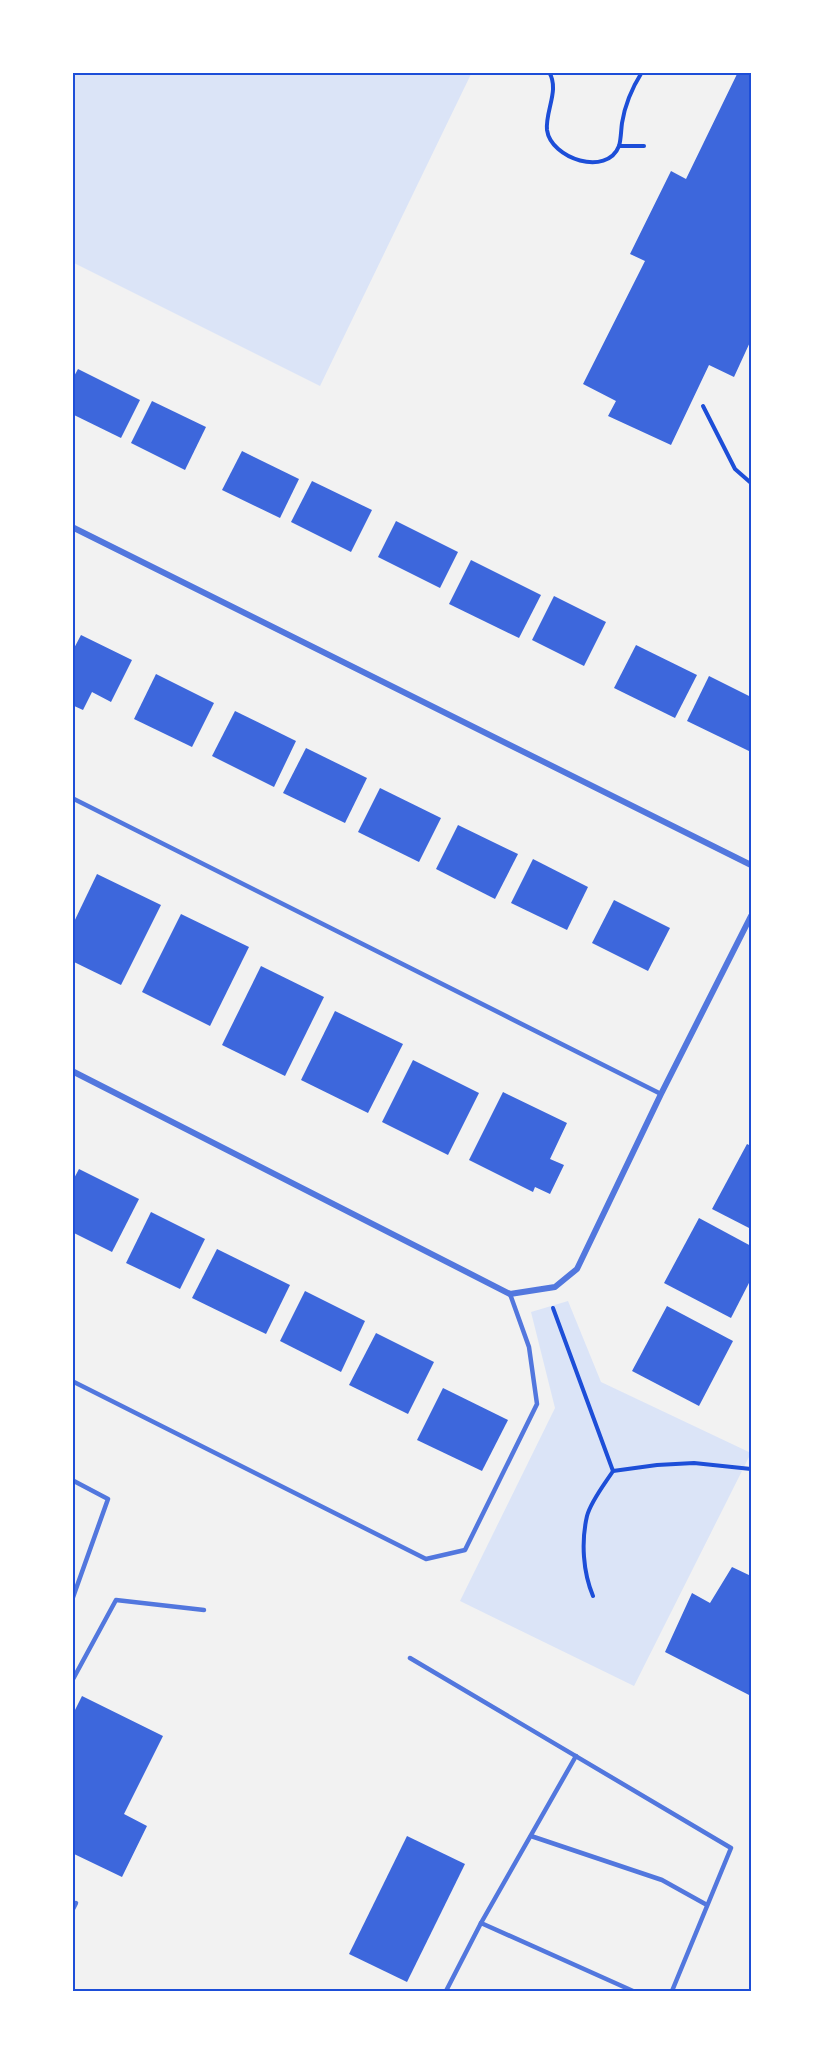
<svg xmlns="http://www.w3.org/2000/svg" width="823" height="2063" viewBox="0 0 823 2063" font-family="Figtree,sans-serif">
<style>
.green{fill:#dbe4f7}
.building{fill:#3d67dc}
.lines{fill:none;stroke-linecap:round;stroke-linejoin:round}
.path{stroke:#1d4ed8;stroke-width:4}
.service{stroke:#5277de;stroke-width:4.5}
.minor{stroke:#5277de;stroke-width:6}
.neatline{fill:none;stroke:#1d4ed8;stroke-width:2}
</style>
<rect width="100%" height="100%" fill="#f2f2f2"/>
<g class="green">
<path d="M72 72H472L320 386 72 262Z"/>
<path d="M568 1301 601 1382 751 1453 634 1686 460 1601 555 1408 531 1312Z"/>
</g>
<g class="building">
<path d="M738 72H751V340L734 377 709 365 671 445 608 416 616 401 583 384 645 261 630 254 671 171 686 179Z"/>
<path d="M78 369 140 400 121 438 72 414V380Z"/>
<path d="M152 401 206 427 185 470 131 443Z"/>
<path d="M242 451 299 479 280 518 222 490Z"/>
<path d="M312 481 372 510 351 552 291 522Z"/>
<path d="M396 521 458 552 440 588 378 557Z"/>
<path d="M471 560 541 595 519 638 449 604Z"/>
<path d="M554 596 606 622 584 666 532 640Z"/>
<path d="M81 635 132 660 111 702 92 692 83 710 72 705V652Z"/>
<path d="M636 645 697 675 675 718 614 688Z"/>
<path d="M156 674 214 703 192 747 134 719Z"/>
<path d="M709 676 751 697V752L687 721Z"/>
<path d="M235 711 296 741 274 787 212 756Z"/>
<path d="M306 748 367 778 345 823 283 793Z"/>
<path d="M380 788 441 818 419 862 358 832Z"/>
<path d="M458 825 518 854 495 899 436 869Z"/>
<path d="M533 859 588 887 567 930 511 903Z"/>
<path d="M97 874 161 905 121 985 72 961V926Z"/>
<path d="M614 900 670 928 648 971 592 943Z"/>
<path d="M181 914 249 947 210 1026 142 992Z"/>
<path d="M261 966 324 997 285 1076 222 1045Z"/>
<path d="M335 1011 403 1044 368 1113 301 1080Z"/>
<path d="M413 1060 479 1093 448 1155 382 1122Z"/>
<path d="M503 1092 567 1123 550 1159 564 1165 550 1194 535 1187 533 1192 469 1160Z"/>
<path d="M747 1144 751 1146V1229L712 1209Z"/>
<path d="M79 1169 139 1199 112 1252 72 1232V1182Z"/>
<path d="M151 1212 205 1239 180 1289 126 1263Z"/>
<path d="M699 1218 751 1246V1279L731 1318 664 1283Z"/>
<path d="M217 1249 290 1285 266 1334 192 1298Z"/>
<path d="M305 1291 365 1321 341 1372 280 1341Z"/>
<path d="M667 1306 733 1341 699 1406 632 1371Z"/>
<path d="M376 1333 434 1362 408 1414 349 1385Z"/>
<path d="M443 1388 508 1420 482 1471 417 1440Z"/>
<path d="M732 1567 751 1576V1696L665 1652 692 1593 710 1603Z"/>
<path d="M82 1696 163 1736 124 1814 147 1826 122 1877 72 1853V1716Z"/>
<path d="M407 1836 465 1864 407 1982 349 1954Z"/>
</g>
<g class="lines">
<g class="path">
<path d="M549 72C560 90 545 111 547 130 551 159 607 177 619 146 621 140 621 130 622 123 625 104 632 88 642 72"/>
<path d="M619 146H644"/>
<path d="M703 406 735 469 751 483"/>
<path d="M553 1308 613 1471 657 1465 694 1463 751 1469"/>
<path d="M593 1596C583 1572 581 1542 587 1516 591 1501 604 1485 613 1471"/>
</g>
<g class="service">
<path d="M72 798 661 1094"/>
<path d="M72 1381 426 1559 465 1550 537 1404 529 1347 510 1294"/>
<path d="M72 1480 108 1499 72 1600"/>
<path d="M410 1658 731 1848 672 1991"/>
<path d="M72 1681 116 1600 204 1610"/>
<path d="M531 1836 662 1880 707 1905"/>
<path d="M72 1911 76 1903"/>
<path d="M481 1923 576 1756"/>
<path d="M446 1991 481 1923 633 1991"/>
</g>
<g class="minor">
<path d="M72 527 751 865"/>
<path d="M72 1071 510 1294 555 1287 577 1269 661 1094 751 916"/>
</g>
</g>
<rect width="823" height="2063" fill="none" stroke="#ffffff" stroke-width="147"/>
<rect x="74" y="74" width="676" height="1916" class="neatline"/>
</svg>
